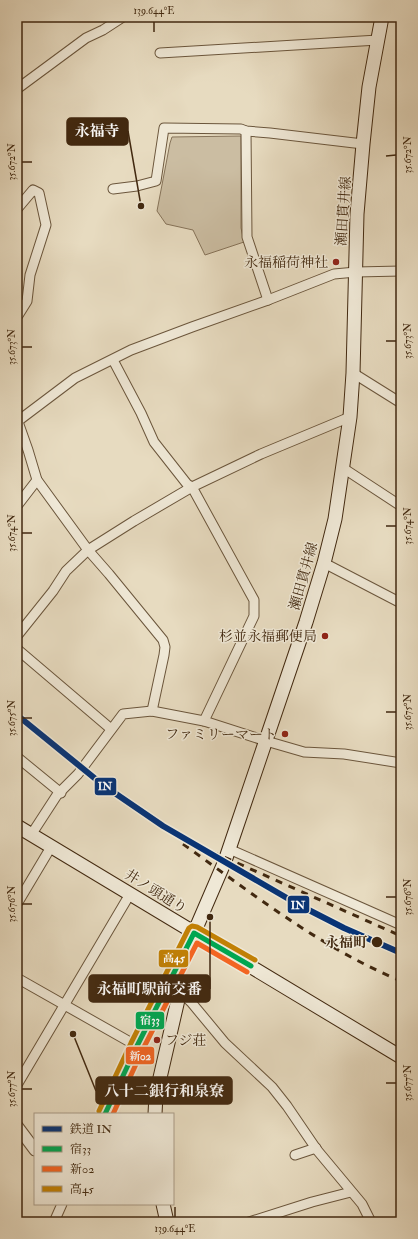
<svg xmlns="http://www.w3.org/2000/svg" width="418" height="1239" viewBox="0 0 418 1239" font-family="'IM FELL Double Pica','Noto Serif JP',serif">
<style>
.green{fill:#cbbda2;stroke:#867359}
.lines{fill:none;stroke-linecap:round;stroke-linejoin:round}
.minor-casing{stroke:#6b563c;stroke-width:11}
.tertiary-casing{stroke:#6b563c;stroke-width:13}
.secondary-casing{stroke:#422910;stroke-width:15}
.minor{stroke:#efe8d6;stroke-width:9}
.tertiary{stroke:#efe8d6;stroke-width:11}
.secondary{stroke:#efe8d6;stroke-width:13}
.rail{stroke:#422910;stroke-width:3;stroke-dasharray:7 7;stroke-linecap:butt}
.bus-1-casing{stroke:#efe8d6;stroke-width:8}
.bus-2-casing{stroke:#efe8d6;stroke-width:8}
.bus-3-casing{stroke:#efe8d6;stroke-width:8}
.bus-1{stroke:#00a651;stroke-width:5}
.bus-2{stroke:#f26522;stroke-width:5}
.bus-3{stroke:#c18005;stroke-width:5}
.rail-1-casing{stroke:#efe8d6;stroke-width:9}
.rail-1{stroke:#083476;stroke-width:6}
.ticks{fill:none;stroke:#422910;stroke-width:1.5}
.poi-dot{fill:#8f2418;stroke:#efe8d6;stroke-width:1.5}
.stop-dot{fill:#422910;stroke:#efe8d6;stroke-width:1.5}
.labels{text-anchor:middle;stroke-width:3;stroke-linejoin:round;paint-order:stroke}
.street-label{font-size:14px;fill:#422910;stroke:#efe8d6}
.poi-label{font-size:14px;fill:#422910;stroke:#efe8d6;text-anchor:end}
.stop-label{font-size:14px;font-weight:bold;fill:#422910;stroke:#efe8d6;text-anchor:end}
.leader{fill:none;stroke:#422910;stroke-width:1.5}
.callout-dot{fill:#422910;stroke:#efe8d6;stroke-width:1.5}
.callout{fill:#422910;stroke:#422910;stroke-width:1.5}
.callout-label{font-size:15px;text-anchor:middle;font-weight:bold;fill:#fff}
.line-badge{stroke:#efe8d6;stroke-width:1.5}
.badge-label{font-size:11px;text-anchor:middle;font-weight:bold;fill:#fff}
.neatline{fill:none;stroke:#422910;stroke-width:1.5}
.ticks-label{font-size:10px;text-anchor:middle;fill:#422910}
</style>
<rect width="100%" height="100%" fill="#e7dbc0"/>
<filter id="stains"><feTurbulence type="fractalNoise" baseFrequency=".005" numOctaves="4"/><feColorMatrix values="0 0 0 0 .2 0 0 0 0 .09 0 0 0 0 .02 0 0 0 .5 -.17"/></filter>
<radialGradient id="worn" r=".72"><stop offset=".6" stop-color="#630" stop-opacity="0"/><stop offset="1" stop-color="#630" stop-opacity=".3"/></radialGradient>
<path class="green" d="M241 136V228L244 242 205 255 193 230 166 224 157 211 170 143 172 137Z"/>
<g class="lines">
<defs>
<g id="minor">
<path d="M160 53 378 40"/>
<path d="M17 89 86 38 103 30 123 17"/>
<path d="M246 131 247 237 268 300"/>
<path d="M113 189 137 186 156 181 164 128 241 129 246 131 270 133 363 144"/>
<path d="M17 209 33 190 39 193 46 225 30 275 27 301 17 317"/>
<path d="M113 360 141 413 154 442 187 484 192 487 254 600V616L204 721"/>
<path d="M353 373 401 403"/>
<path d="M17 419 28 450 37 480 88 550 109 574 163 640 165 647 164 655 152 711"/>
<path d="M18 421 75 378 131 350 192 327 268 300 334 274 356 272 401 271"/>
<path d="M343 468 401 506"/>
<path d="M17 506 37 480"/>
<path d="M324 563 401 603"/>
<path d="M17 636 53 591 66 571 88 550 134 521 192 487 261 454 350 417"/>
<path d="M17 649 111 729"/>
<path d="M17 757 61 793"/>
<path d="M31 835 57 795 78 774 123 714 152 711 204 721 266 741 304 752 344 754 401 763"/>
<path d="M229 849 401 925"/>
<path d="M17 904 51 847"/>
<path d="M17 978 137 1046"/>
<path d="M180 991 191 1002 225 1043 272 1087 287 1106 317 1150 362 1204 371 1222"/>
<path d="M17 1085 130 894"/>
<path d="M105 1114 169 982"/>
<path d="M295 1155 316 1148"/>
<path d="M54 1222 62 1204"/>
<path d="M249 1222 312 1202 351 1192"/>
</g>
<path id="tertiary" d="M17 1126 35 1150"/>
<g id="secondary">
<path d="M17 826 401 1057"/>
<path d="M155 1114 156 1095 180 991 169 982 194 933 225 861 306 622 324 563 335 519 350 417 353 373 357 214 363 144 369 87 382 17"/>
<path d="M163 1204 167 1222"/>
</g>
</defs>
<use href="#minor" class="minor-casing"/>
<use href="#tertiary" class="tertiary-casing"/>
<use href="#secondary" class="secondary-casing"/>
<use href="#minor" class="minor"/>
<use href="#tertiary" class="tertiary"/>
<use href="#secondary" class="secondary"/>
<g class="rail">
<path d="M183 844C253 894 321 948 401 981"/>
<path d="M199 846 401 936"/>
</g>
<defs>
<path id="bus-1" d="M105 1114 137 1046 194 933 251 966"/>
<path id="bus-2" d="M113 1114 143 1049 197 943 247 972"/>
<path id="bus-3" d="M99 1111 131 1043 189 928 192 926 197 927 255 960"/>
</defs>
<use href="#bus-1" class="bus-1-casing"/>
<use href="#bus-2" class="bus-2-casing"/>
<use href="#bus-3" class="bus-3-casing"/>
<use href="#bus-1" class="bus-1"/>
<use href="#bus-2" class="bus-2"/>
<use href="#bus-3" class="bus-3"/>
<defs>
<path id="rail-1" d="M17 715 103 785 163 826 299 905 344 928 401 953"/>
</defs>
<use href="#rail-1" class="rail-1-casing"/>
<use href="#rail-1" class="rail-1"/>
</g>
<path class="ticks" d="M154 22V32M386 156 396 155M22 162H32M386 341H396M22 347H32M386 526H396M22 533H32M386 712H396M22 718H32M386 897H396M22 904H32M386 1083H396M22 1089H32M175 1207V1217"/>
<g class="poi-dot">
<circle cx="336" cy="262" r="4"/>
<circle cx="325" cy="636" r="4"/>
<circle cx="285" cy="734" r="4"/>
<circle cx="157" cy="1040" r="4"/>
</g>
<circle class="stop-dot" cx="377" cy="942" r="6"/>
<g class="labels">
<g class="street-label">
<text transform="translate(343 211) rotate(-86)" y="5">瀬田貫井線</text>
<text transform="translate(303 576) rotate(-74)" y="5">瀬田貫井線</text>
<text transform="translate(156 891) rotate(32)" y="5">井ノ頭通り</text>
</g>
<g class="poi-label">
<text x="328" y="267">永福稲荷神社</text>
<text x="317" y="641">杉並永福郵便局</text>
<text x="277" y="739">ファミリーマート</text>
<text x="165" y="1045" text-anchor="start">フジ荘</text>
</g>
<g class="stop-label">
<text x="367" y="947">永福町</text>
</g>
</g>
<path class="leader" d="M141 206L128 131M210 917L210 989M73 1034L96 1091"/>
<g class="callout-dot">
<circle cx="141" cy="206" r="4"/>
<circle cx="210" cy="917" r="4"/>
<circle cx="73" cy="1034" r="4"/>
</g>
<g class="callout">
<rect x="67" y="118" width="61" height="27" rx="4"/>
<rect x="89" y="975" width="121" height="27" rx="4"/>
<rect x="96" y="1077" width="136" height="27" rx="4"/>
</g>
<g class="callout-label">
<text x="97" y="136">永福寺</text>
<text x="149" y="994">永福町駅前交番</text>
<text x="164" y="1096">八十二銀行和泉寮</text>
</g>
<g class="line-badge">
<rect x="94" y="777" width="23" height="19" rx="4" fill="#083476"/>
<rect x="287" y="895" width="23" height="19" rx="4" fill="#083476"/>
<rect x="158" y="949" width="31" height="19" rx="4" fill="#c18005"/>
<rect x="135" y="1011" width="30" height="19" rx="4" fill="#00a651"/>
<rect x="125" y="1046" width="30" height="19" rx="4" fill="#f26522"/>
</g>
<g class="badge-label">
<text x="105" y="790">IN</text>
<text x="298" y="909">IN</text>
<text x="174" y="962">高45</text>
<text x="150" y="1024">宿33</text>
<text x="140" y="1060">新02</text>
</g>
<rect width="418" height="1239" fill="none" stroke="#e7dbc0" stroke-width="44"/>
<rect x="34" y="1113" width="140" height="92" fill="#efe8d6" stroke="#aa9c87"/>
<rect x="42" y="1126" width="20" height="6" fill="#083476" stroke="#aa9c87"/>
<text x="70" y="1133" font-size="12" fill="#422910">鉄道 IN</text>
<rect x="42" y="1146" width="20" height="6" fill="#00a651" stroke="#aa9c87"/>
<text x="70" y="1153" font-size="12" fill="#422910">宿33</text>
<rect x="42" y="1166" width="20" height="6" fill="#f26522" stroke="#aa9c87"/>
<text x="70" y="1173" font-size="12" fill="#422910">新02</text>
<rect x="42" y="1186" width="20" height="6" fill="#c18005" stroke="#aa9c87"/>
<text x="70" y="1193" font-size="12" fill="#422910">高45</text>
<rect x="22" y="22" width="374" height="1195" class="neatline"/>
<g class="ticks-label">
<text x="154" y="14">139.644°E</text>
<text transform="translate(407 155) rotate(-90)" y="4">35.672°N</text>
<text transform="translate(11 162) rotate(-90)" y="4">35.672°N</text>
<text transform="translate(407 341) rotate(-90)" y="4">35.673°N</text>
<text transform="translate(11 347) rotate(-90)" y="4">35.673°N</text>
<text transform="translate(407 526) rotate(-90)" y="4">35.674°N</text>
<text transform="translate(11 533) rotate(-90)" y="4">35.674°N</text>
<text transform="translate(407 712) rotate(-90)" y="4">35.675°N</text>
<text transform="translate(11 718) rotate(-90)" y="4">35.675°N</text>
<text transform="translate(407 897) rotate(-90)" y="4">35.676°N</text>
<text transform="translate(11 904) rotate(-90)" y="4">35.676°N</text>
<text transform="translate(407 1083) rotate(-90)" y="4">35.677°N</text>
<text transform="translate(11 1089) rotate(-90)" y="4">35.677°N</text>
<text x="175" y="1232">139.644°E</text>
</g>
<rect width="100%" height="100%" filter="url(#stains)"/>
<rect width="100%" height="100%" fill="url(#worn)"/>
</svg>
